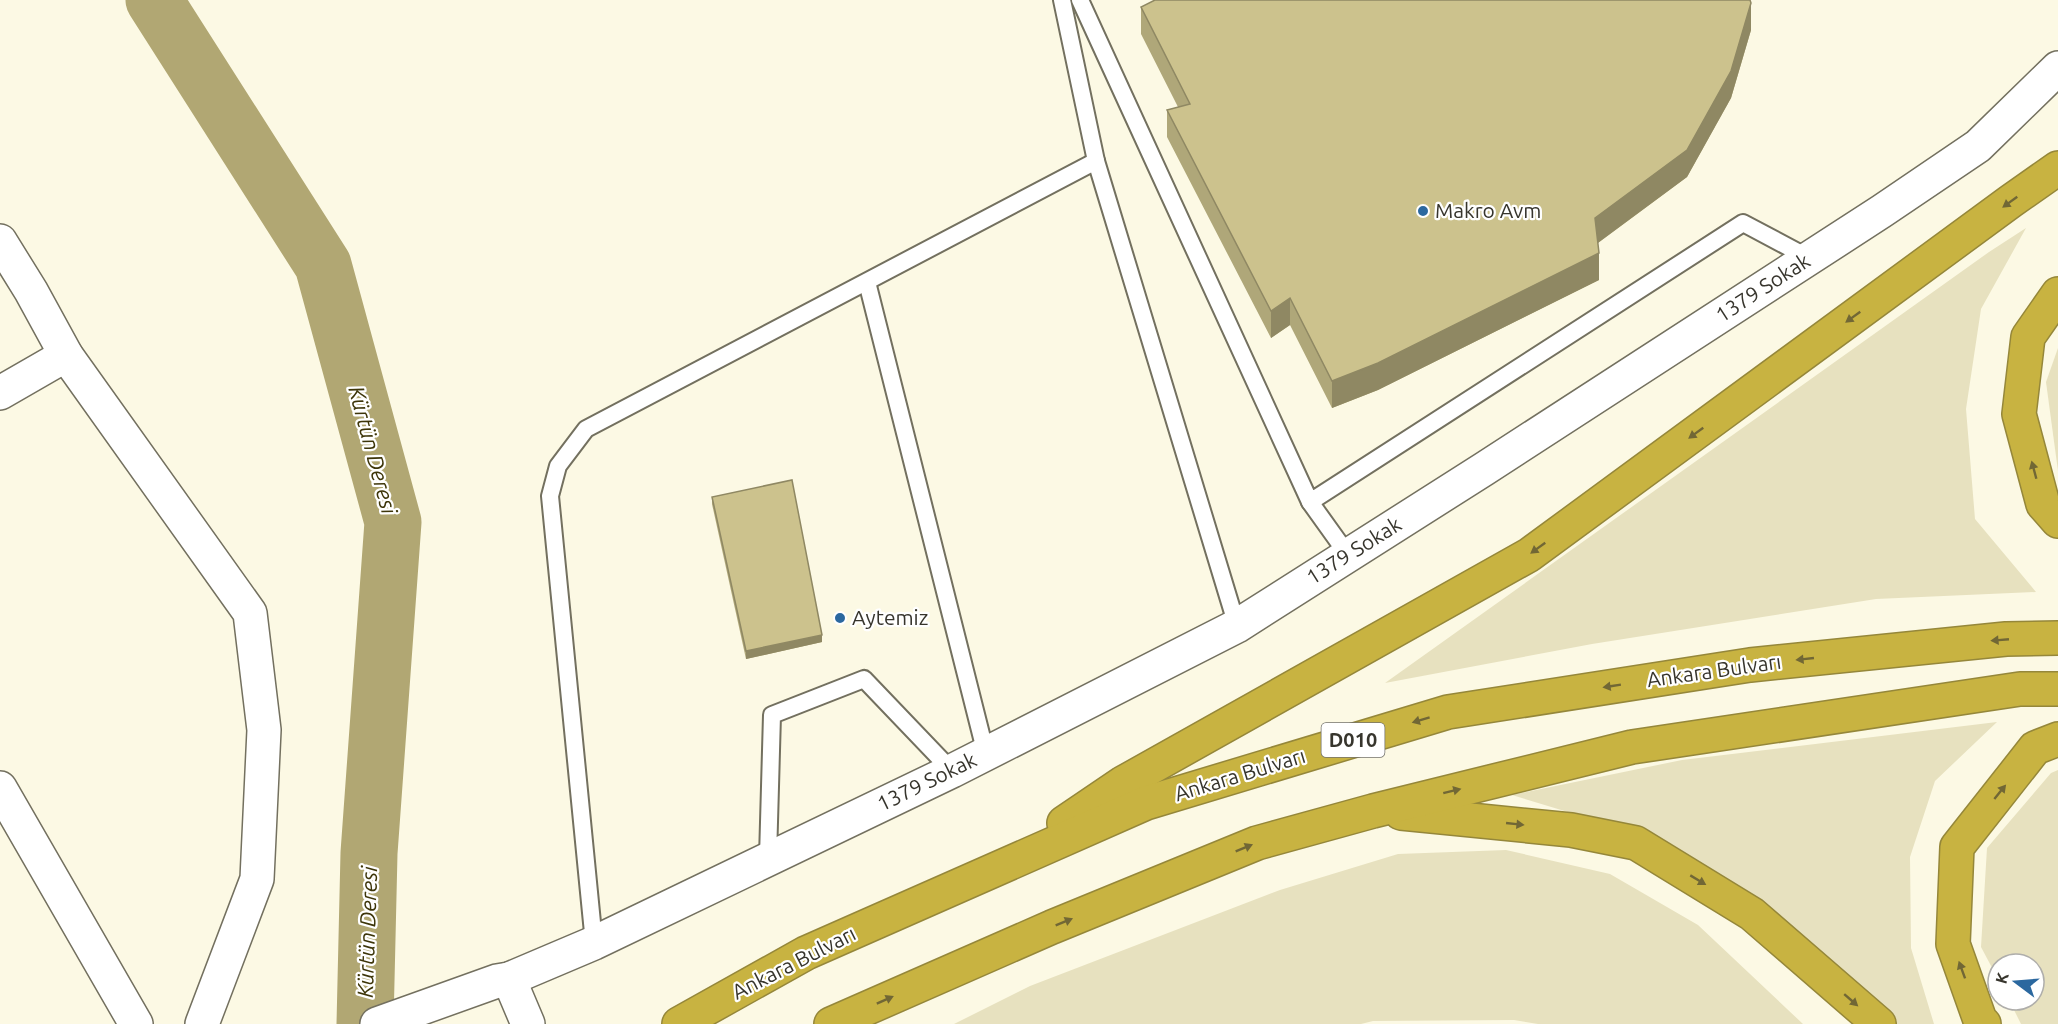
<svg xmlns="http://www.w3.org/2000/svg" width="2058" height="1024" viewBox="0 0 2058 1024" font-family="Ubuntu,sans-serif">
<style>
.green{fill:#e7e1bf}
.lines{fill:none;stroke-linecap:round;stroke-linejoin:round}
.river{stroke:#b1a773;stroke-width:57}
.lane-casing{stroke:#73705f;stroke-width:20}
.street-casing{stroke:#73705f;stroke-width:36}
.secondary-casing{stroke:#73705f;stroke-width:36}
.highway-casing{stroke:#95873a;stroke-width:36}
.lane{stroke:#fff;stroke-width:16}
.street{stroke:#fff;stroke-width:33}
.secondary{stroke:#fff;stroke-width:33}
.highway{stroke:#c8b341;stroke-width:33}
.wall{fill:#afa779}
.shaded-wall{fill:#8f8863}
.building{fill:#ccc28d;stroke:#8f8863;stroke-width:1.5}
.oneway{fill:#716735}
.poi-dot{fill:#2b689f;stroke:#fff;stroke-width:2}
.labels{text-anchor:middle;stroke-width:4.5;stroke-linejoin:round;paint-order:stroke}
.shield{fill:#fff;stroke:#73726c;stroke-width:1.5}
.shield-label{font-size:20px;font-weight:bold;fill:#37352d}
.poi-label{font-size:21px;fill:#37352d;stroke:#fff;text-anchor:start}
.street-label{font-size:21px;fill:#37352d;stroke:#fff}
.water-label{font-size:22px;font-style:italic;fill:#3d3509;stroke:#fff}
</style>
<rect width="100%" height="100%" fill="#fcf9e4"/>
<g class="green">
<path d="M2026 228 1981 309 1966 409 1975 519 2036 592 1876 599 1592 644 1385 683 1989 252Z"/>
<path d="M2058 348V471L2046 382Z"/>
<path d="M1997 722 1935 781 1910 857 1911 948 1934 1024H1892L1624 829 1512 795 1682 760Z"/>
<path d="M2058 770V1024H2021L2009 1000H2034V964H1998V979L1981 947 1987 848 2051 773Z"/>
<path d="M1506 850 1610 874 1698 925 1803 1024H1538L1514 1020 1373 1021 1361 1024H954L1030 986 1280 890 1398 854Z"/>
</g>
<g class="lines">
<path class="river" d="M154 0 323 265 393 522 369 853 365 1024"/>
<defs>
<g id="lane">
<path d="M1062 0 1096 161 1237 626"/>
<path d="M1080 0 1310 502 1743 223 1809 258"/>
<path d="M867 282 986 754"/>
<path d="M1310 502 1348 555"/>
<path d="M768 858 772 715 864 679 952 771"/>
<path d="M594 943 550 496 558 466 586 429 1096 161"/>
</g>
<g id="street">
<path d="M0 241 31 291 66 355 250 613 264 730 257 879 202 1024"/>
<path d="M0 393 66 355"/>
<path d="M0 788 136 1024"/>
</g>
<g id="secondary">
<path d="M509 979 528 1024"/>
<path d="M377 1024 497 981 509 979 594 943 952 771 1237 626 1484 469 1882 211 1978 146 2058 68"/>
</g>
<g id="highway">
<path d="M2058 294 2028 337 2019 414 2043 504 2058 521"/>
<path d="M1401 813 1571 830 1636 843 1752 914 1879 1024"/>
<path d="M1064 823 1123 783 1529 555 2011 201 2058 168"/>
<path d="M679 1024 806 953 1146 803 1448 712 1750 665 2006 639 2058 638"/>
<path d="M831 1024 1052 927 1257 843 1373 811 1632 747 2020 689H2058"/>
<path d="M1984 1024 1980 1020 1953 944 1957 847 2035 748 2058 739"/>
</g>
</defs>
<use href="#lane" class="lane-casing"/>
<use href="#street" class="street-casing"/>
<use href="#secondary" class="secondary-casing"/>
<use href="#highway" class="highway-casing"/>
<use href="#lane" class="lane"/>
<use href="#street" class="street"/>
<use href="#secondary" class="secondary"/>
<use href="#highway" class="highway"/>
</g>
<g class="wall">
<path d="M1141 7 1751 30 1731 98 1687 177 1598 243 1599 280 1378 390 1332 408 1290 325 1271 338 1167 137V110L1178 107 1141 34Z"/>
<path d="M712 497 822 642 746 659 712 504Z"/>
</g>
<g class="shaded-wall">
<path d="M1751 3V30L1731 98 1687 177 1595 245V218Z"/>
<path d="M1599 253V280L1378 390 1332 408V381Z"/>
<path d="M1290 298V325L1271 338V311Z"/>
<path d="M822 635V642L746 659V651Z"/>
</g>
<g class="building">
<path d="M1155 0H1750L1751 3 1731 71 1687 150 1595 218 1599 253 1378 363 1332 381 1290 298 1271 311 1167 110 1190 104 1141 7Z"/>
<path d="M792 480 822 635 746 651 712 497Z"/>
</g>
<defs><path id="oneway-solid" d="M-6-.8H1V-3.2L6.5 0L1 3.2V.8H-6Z" transform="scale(1.5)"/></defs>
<g class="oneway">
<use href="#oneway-solid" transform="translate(2010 202) rotate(144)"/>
<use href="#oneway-solid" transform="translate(1853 317) rotate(144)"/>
<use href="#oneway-solid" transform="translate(1696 433) rotate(144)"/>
<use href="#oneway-solid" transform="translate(2034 470) rotate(-105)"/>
<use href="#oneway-solid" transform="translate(1538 548) rotate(144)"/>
<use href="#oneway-solid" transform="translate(2000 640) rotate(175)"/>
<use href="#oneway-solid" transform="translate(1805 659) rotate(174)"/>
<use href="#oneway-solid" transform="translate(1612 686) rotate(171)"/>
<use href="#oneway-solid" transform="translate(1421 720) rotate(163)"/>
<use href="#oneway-solid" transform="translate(1452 791) rotate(-14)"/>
<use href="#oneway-solid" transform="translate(2000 792) rotate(-51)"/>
<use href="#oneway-solid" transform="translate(1515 824) rotate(6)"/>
<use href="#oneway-solid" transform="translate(1244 848) rotate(-22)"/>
<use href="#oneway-solid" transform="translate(1698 880) rotate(31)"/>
<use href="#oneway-solid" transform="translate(1064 922) rotate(-22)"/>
<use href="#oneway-solid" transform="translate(1962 970) rotate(-110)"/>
<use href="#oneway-solid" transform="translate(885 1000) rotate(-24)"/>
<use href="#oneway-solid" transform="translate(1851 1000) rotate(41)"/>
</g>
<g class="poi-dot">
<circle cx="1423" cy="211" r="6"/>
<circle cx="840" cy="618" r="6"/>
</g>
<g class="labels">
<rect class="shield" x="1321.5" y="723" width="63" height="34" rx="4.5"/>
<g class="shield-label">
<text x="1353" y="747">D010</text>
</g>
<g class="poi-label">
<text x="1435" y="218">Makro Avm</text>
<text x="852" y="625">Aytemiz</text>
</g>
<g class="street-label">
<text transform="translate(1763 288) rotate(-33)" y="7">1379 Sokak</text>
<text transform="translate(1354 551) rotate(-32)" y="7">1379 Sokak</text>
<text transform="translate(1714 671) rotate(-8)" y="7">Ankara Bulvarı</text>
<text transform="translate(1240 775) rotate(-17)" y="7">Ankara Bulvarı</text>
<text transform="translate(927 782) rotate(-26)" y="7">1379 Sokak</text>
<text transform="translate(794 963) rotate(-27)" y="7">Ankara Bulvarı</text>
</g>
<g class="water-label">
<text transform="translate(373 450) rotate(75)" y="8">Kürtün Deresi</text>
<text transform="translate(367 932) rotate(-88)" y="8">Kürtün Deresi</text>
</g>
</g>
<g transform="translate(2016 982) rotate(286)"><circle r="28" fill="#ffffff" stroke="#afaeab" stroke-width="1.5"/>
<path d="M0-4.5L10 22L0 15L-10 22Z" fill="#2b689f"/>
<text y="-9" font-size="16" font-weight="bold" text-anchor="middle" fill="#37352d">K</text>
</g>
</svg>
